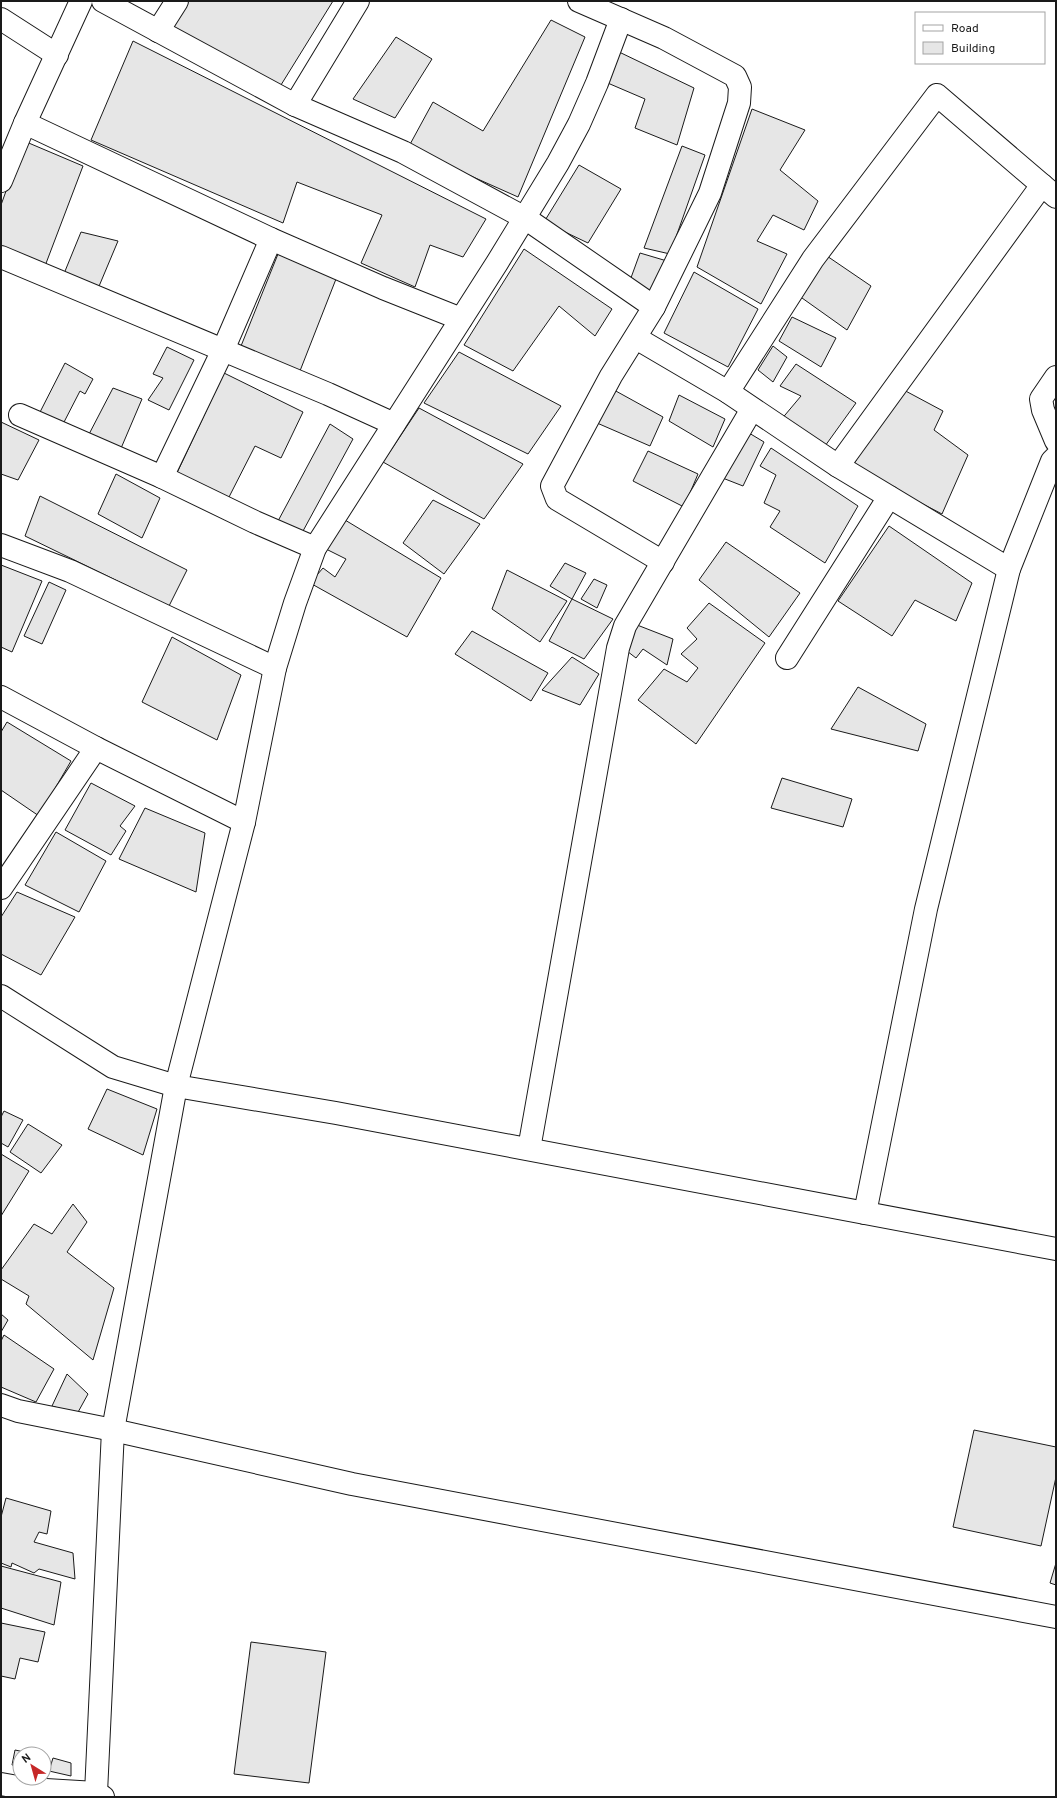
<svg xmlns="http://www.w3.org/2000/svg" width="1057" height="1798" viewBox="0 0 1057 1798" font-family="Overpass,sans-serif">
<style>
.building{fill:#e6e6e6;stroke:#1a1a1a}
.lines{fill:none;stroke-linecap:round;stroke-linejoin:round}
.minor-casing{stroke:#1a1a1a;stroke-width:24}
.minor{stroke:#fff;stroke-width:22}
</style>
<rect width="100%" height="100%" fill="#fff"/>
<g class="building">
<path d="M181 1H333L276 93 164 29Z"/>
<path d="M551 20 585 37 518 197 408 148 433 102 483 131Z"/>
<path d="M396 37 432 59 395 118 353 99Z"/>
<path d="M133 41 486 219 463 257 430 245 415 287 361 263 382 215 297 182 283 223 91 140Z"/>
<path d="M617 51 694 88 677 145 635 128 645 99 603 81Z"/>
<path d="M752 109 805 130 780 170 818 201 804 230 773 215 757 241 787 254 761 304 697 267Z"/>
<path d="M24 141 83 166 45 266 1 248V205Z"/>
<path d="M682 146 705 155 670 254 644 248Z"/>
<path d="M579 165 621 189 588 243 544 222Z"/>
<path d="M81 232 118 241 97 291 61 281Z"/>
<path d="M524 249 612 309 595 336 559 306 513 371 464 345Z"/>
<path d="M640 253 667 261 652 294 628 286Z"/>
<path d="M278 254 336 279 298 376 239 351Z"/>
<path d="M824 254 871 286 847 330 795 293Z"/>
<path d="M694 272 758 309 728 367 664 333Z"/>
<path d="M792 317 836 338 821 367 779 341Z"/>
<path d="M773 346 787 357 773 382 758 370Z"/>
<path d="M167 347 194 360 169 410 148 400 163 378 153 374Z"/>
<path d="M459 352 561 406 528 454 424 403Z"/>
<path d="M65 363 93 379 85 394 80 391 62 426 37 418Z"/>
<path d="M796 364 856 403 820 453 780 421 801 396 780 386Z"/>
<path d="M224 373 303 412 281 458 255 446 228 499 176 475Z"/>
<path d="M113 388 142 399 119 453 87 438Z"/>
<path d="M900 388 943 411 934 430 968 455 942 514 852 467Z"/>
<path d="M614 390 663 417 650 446 597 423Z"/>
<path d="M679 395 725 419 713 447 669 421Z"/>
<path d="M419 408 523 464 484 519 383 462Z"/>
<path d="M1 422 39 440 18 480 1 474Z"/>
<path d="M330 424 353 439 303 531 278 521Z"/>
<path d="M749 433 764 442 743 486 720 477Z"/>
<path d="M771 448 858 506 825 563 770 527 780 511 764 503 776 475 760 466Z"/>
<path d="M648 451 698 474 684 507 633 481Z"/>
<path d="M116 474 160 498 142 538 98 514Z"/>
<path d="M40 496 187 570 169 606 25 536Z"/>
<path d="M433 500 480 524 444 574 403 543Z"/>
<path d="M345 520 441 578 407 637 310 583 323 568 335 577 346 559 326 549Z"/>
<path d="M889 526 972 583 956 621 915 600 892 636 838 601Z"/>
<path d="M726 542 800 593 769 637 699 580Z"/>
<path d="M565 563 586 573 572 599 550 586Z"/>
<path d="M1 565 42 581 12 652 1 647Z"/>
<path d="M507 570 567 601 540 642 492 609Z"/>
<path d="M594 579 607 585 597 608 581 599Z"/>
<path d="M49 582 66 590 42 644 24 636Z"/>
<path d="M572 599 613 619 584 659 549 641Z"/>
<path d="M709 603 765 643 696 744 638 700 664 669 687 682 698 668 681 654 697 639 687 628Z"/>
<path d="M632 623 673 639 667 665 643 649 636 658 623 648Z"/>
<path d="M472 631 548 673 531 701 455 654Z"/>
<path d="M172 637 241 675 217 740 142 702Z"/>
<path d="M572 657 599 674 580 705 542 690Z"/>
<path d="M858 687 926 724 918 751 831 729Z"/>
<path d="M7 722 71 761 39 816 1 790V732Z"/>
<path d="M782 778 852 799 843 827 771 808Z"/>
<path d="M91 783 135 806 120 826 126 831 111 855 65 830Z"/>
<path d="M145 808 205 833 196 892 119 859Z"/>
<path d="M56 832 106 861 79 912 25 885Z"/>
<path d="M17 892 75 917 41 975 1 954V917Z"/>
<path d="M107 1089 157 1109 143 1155 88 1129Z"/>
<path d="M4 1111 23 1120 8 1147 1 1143V1117Z"/>
<path d="M28 1124 62 1145 41 1173 10 1152Z"/>
<path d="M1 1154 29 1171 1 1216Z"/>
<path d="M73 1204 87 1222 67 1252 114 1288 93 1360 26 1304 29 1296 1 1279V1270L34 1224 52 1234Z"/>
<path d="M1 1314 8 1320 1 1332Z"/>
<path d="M4 1335 54 1369 36 1402 1 1387V1341Z"/>
<path d="M67 1374 88 1394 77 1414 52 1406Z"/>
<path d="M974 1430 1056 1447V1477L1041 1546 953 1527Z"/>
<path d="M6 1498 51 1511 47 1534 39 1532 34 1542 73 1553 75 1579 39 1569 34 1573 12 1563 11 1567 1 1563V1517Z"/>
<path d="M1056 1563V1585L1050 1583Z"/>
<path d="M1 1566 61 1582 54 1625 1 1608Z"/>
<path d="M1 1623 45 1632 38 1662 20 1658 15 1679 1 1676Z"/>
<path d="M251 1642 326 1652 309 1783 234 1774Z"/>
<path d="M15 1750 34 1754H20V1766L12 1765Z"/>
<path d="M53 1758 71 1763V1776L49 1771Z"/>
</g>
<g class="lines">
<defs>
<g id="minor">
<path d="M103 1 295 105 403 152 525 218 654 307 611 376 552 486 557 499 663 562"/>
<path d="M579 1 664 38 735 76 740 87 739 103 710 193 654 307"/>
<path d="M1 19 57 55"/>
<path d="M158 31 177 1"/>
<path d="M295 105 358 1"/>
<path d="M25 123 271 239 383 288 461 319"/>
<path d="M1 181 25 123 81 1"/>
<path d="M1 257 328 394 394 424"/>
<path d="M636 338 728 392 838 466 1009 569"/>
<path d="M1056 377 1041 399 1043 410 1056 441"/>
<path d="M728 392 813 259 937 95 1056 197"/>
<path d="M20 415 162 477 255 522 315 548"/>
<path d="M838 466 1042 185"/>
<path d="M162 477 223 350 271 239"/>
<path d="M1 545 70 571 275 668"/>
<path d="M787 658 889 497"/>
<path d="M1 697 96 748 244 822"/>
<path d="M1 888 96 748"/>
<path d="M1 996 113 1067 176 1086 336 1113 1056 1249"/>
<path d="M529 1149 618 648 625 626 752 409"/>
<path d="M865 1213 926 909 1009 569 1052 461 1056 457"/>
<path d="M1 1405 18 1411 113 1430 352 1484 1056 1617"/>
<path d="M1 1784 29 1789 96 1793 103 1797"/>
<path d="M96 1793 113 1430 176 1086 244 822 275 668 295 603 315 548 497 263 558 163 579 124 597 83 621 19"/>
</g>
</defs>
<use href="#minor" class="minor-casing"/>
<use href="#minor" class="minor"/>
</g>
<rect width="1057" height="1798" fill="none" stroke="#1a1a1a" stroke-width="4"/>
<rect x="915" y="12" width="130" height="52" fill="#ffffff" stroke="#a3a3a3"/>
<rect x="923" y="25" width="20" height="6" fill="#ffffff" stroke="#a3a3a3"/>
<text x="951" y="32" font-size="12" fill="#1a1a1a">Road</text>
<rect x="923" y="42" width="20" height="12" fill="#e6e6e6" stroke="#a3a3a3"/>
<text x="951" y="52" font-size="12" fill="#1a1a1a">Building</text>
<g transform="translate(32 1766) rotate(323)"><circle r="19" fill="#ffffff" stroke="#a3a3a3"/>
<path d="M0-3L7 15L0 10L-7 15Z" fill="#c62828"/>
<text y="-6" font-size="11" font-weight="bold" text-anchor="middle" fill="#1a1a1a">N</text>
</g>
</svg>
